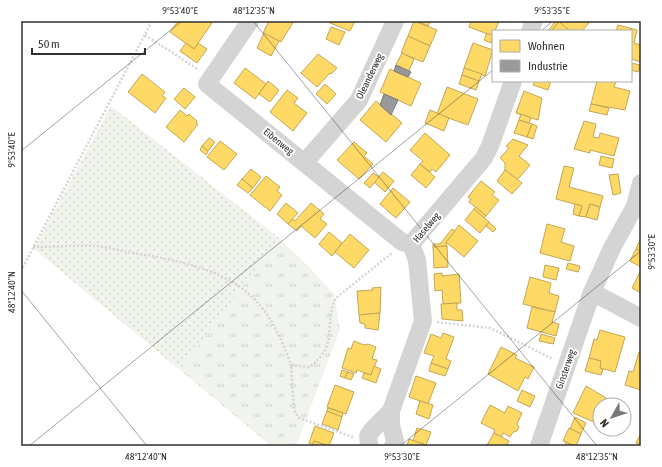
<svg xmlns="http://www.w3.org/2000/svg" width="662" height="467" viewBox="0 0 662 467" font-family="'Asap Condensed',sans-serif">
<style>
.grass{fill:url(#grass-dots)}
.park{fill:url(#park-tufts)}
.homes{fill:#ffd966;stroke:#c1a656}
.industry{fill:#999;stroke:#7a7a7a}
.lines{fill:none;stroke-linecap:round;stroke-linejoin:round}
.path{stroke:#d4d4d4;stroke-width:2.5;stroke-dasharray:2 2;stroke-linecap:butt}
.street{stroke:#d4d4d4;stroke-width:18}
.ticks{fill:none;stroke:#303030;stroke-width:1;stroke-opacity:0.45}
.labels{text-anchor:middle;stroke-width:4;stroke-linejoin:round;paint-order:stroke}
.street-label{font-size:10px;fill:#303030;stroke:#fff}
.neatline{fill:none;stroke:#303030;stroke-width:1.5}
.ticks-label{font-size:10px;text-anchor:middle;fill:#303030}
</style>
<defs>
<pattern id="grass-dots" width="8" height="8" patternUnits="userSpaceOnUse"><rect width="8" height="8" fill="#f0f4ed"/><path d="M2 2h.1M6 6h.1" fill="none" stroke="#ced2cc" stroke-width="1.8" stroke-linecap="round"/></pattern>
<pattern id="park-tufts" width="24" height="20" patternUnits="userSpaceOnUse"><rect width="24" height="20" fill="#f0f4ed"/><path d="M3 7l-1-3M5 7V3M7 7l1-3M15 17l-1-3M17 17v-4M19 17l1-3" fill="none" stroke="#ced2cc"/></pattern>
</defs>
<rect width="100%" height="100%" fill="#fff"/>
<path class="grass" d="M111 106 279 238 180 370 34 249Z"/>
<path class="park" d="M279 238 307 265 334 294 340 329 296 446H271L180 370Z"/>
<g class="homes">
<path d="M178 21H209L212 23 194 49 170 32Z"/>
<path d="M269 21H294L281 42 263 33Z"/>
<path d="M331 21H355L350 31 330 23Z"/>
<path d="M414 21 437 30 430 46 408 36Z"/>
<path d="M417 21H431L428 26Z"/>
<path d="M471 21H499L495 31H493V36L469 27Z"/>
<path d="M552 21 559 22 551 31H548L554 23Z"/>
<path d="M557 21H587L589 23 582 31H570Z"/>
<path d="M559 22 570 31H551Z"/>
<path d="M618 25 637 30 634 43 641 45V62L631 59V31H616Z"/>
<path d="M331 27 345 32 339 45 326 39Z"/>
<path d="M264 33 279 41 271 56 257 48Z"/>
<path d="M487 33 493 36 491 43 484 40Z"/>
<path d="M408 36 430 46 423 62 401 53Z"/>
<path d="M186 43 194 49 198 43 207 49 197 63 180 51Z"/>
<path d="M473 43 493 50 485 76 464 68Z"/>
<path d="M402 53 414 59 409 71 396 65Z"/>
<path d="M318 54 337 68 331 74 330 73 317 87 301 73Z"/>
<path d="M631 63 640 65 638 72 631 70Z"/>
<path d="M245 68 266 84 255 99 234 83Z"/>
<path d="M464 68 482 74 479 81 462 75Z"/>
<path d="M390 69 421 83 411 106 380 92Z"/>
<path d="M142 74 165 92 162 96 166 98 155 113 128 92Z"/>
<path d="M462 75 479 81 476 90 459 84Z"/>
<path d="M268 81 279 90 270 102 259 94Z"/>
<path d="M535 81H551L548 90 533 85Z"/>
<path d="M597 81H616L614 87 630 91 625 110 591 104Z"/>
<path d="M325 84 336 94 327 104 316 94Z"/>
<path d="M447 87 478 99 468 125 437 114Z"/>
<path d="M184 88 195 97 185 109 174 99Z"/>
<path d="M287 90 298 98 294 103 307 113 293 131 270 112Z"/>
<path d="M524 91 542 98 538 120 516 113Z"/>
<path d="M376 101 402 123 386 142 360 120Z"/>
<path d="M591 104 609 108 607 115 589 111Z"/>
<path d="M180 110 187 116 189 114 197 121 196 123 198 124 184 142 166 127Z"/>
<path d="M430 110 449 118 444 131 425 123Z"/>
<path d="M521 114 531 118 529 123 519 120Z"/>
<path d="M519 120 532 124 527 137 514 133Z"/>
<path d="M584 121 596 124 593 137 599 138 600 133 619 138 614 156 590 150V153L574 149Z"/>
<path d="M532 124 537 126 533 139 527 137Z"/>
<path d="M425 133 450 155 436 172 432 169 430 172 420 164 423 161 410 150Z"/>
<path d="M209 138 215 142 208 151 202 146Z"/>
<path d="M513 139 528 145 519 156 530 165 517 180 505 170V163L500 158 509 148 506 146Z"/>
<path d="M220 141 237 154 224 170 207 157Z"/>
<path d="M354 142 367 153 364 156 373 164 359 179 337 160Z"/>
<path d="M202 146 208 151 206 155 200 150Z"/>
<path d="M601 156 614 159 612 168 599 165Z"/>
<path d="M420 164 435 177 426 188 411 175Z"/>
<path d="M564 166 574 168 569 187 603 196 600 207 590 204 586 217 579 216 582 206 556 199Z"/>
<path d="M251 169 261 177 253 188 242 179Z"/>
<path d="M505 170 522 183 512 194 497 181Z"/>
<path d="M383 172 394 181 385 192 374 182Z"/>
<path d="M373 173 379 177 370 188 364 183Z"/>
<path d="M618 174 621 193 613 195 609 175Z"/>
<path d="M266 176 280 187 277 191 282 195 270 211 250 195Z"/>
<path d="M242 179 253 188 248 193 237 185Z"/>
<path d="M481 181 495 192 492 195 499 200 486 216 469 202 471 199 468 197Z"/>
<path d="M393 188 410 202 396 218 380 204Z"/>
<path d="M286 203 298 213 288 224 277 214Z"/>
<path d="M311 203 324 214 320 219 327 224 315 238 301 226 297 231 288 224 293 219 295 221Z"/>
<path d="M575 204 582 206 579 216 573 214Z"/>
<path d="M590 204 600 207 597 220 586 217Z"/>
<path d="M476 207 486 216 484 218 474 209Z"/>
<path d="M474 209 489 222 480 233 465 220Z"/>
<path d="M489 222 496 229 493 232 486 226Z"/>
<path d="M547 224 565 229 561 242 574 246 570 261 540 253Z"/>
<path d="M459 225 478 241 464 257 446 242Z"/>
<path d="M452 229 455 231 446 242 447 246 433 247V244H440Z"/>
<path d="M329 232 342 243 332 256 319 244Z"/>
<path d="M350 234 369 250 354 268 335 252Z"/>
<path d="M639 242 641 243V252L636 249Z"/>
<path d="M447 246 448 267 434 268 433 247Z"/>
<path d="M636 249 641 252V267L630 261Z"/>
<path d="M568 263 580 266 578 272 566 269Z"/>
<path d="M545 265 559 268 556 280 543 277Z"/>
<path d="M641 270V293L632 288Z"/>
<path d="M442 273V276L459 274 461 303 443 304 442 290 435 291 434 274Z"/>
<path d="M530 277 551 283 549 293 559 296 555 312 523 304Z"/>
<path d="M381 287 380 313 359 315 357 291 373 290 372 288Z"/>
<path d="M457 303V310H462L463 321 442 319 441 304Z"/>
<path d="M532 307 555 312 552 322 559 324 556 336 527 328Z"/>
<path d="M380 313 378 330 365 328V324L360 323 359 315Z"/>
<path d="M600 330 625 337 615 372 600 368 601 361 589 358 594 339 597 340Z"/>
<path d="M443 333 454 337 446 359 451 361 448 369 431 363 434 356 424 353 431 334 441 338Z"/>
<path d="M541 334 555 338 553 344 539 341Z"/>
<path d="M354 341 364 345 368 344 376 347 372 359 377 360 371 375 357 370 356 373 342 368 348 348 351 349Z"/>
<path d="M501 347 517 355 515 358 534 367 528 379 525 377 518 391 488 374Z"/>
<path d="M639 352 641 353V390L625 385 629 371 633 372Z"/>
<path d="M589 358 601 361 600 368 603 369 601 375 585 371Z"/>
<path d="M431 363 448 369 445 376 429 371Z"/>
<path d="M374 366 381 369 376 383 362 378 364 373 371 375Z"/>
<path d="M342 370 348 372 345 378 340 376Z"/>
<path d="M348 372 354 374 351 380 345 378Z"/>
<path d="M416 376 436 383 428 404 409 397Z"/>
<path d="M335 385 354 392 346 414 327 407Z"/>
<path d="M586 386 606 398 602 405H600V410L594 422 573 413Z"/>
<path d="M522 390 535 396 530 407 517 401Z"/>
<path d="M420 401 433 405 429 419 416 414Z"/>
<path d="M490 405 505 413 508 406 522 413 517 424 519 427 517 431 513 432 510 437 503 433 501 437 494 433 495 430 481 423Z"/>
<path d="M328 408 343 413 342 417 327 411Z"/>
<path d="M327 411 342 417 338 430 322 424Z"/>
<path d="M575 417 586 423 581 434 570 429Z"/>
<path d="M315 426 334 433 329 446 314 441 313 445 309 443Z"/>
<path d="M417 428 431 432 426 445 413 441Z"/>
<path d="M569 428 581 434 576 446 563 441Z"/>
<path d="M494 433 509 441 506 446 487 445Z"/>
<path d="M641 433V445L636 443Z"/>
<path d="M409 439 426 445 428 446H407Z"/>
<path d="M314 441 329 446H312Z"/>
<path d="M566 442 574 446H564Z"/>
</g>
<g class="industry">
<path d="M396 65 411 72 408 77 394 71Z"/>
<path d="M384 94 398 100 391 115 380 105Z"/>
</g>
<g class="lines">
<g class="path">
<path d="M145 35 199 70"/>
<path d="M33 247C54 247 76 245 97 246 109 247 121 251 133 253 176 260 228 269 258 303 274 321 283 343 291 365"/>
<path d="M21 271 152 21"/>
<path d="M437 322 490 328 553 359"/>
<path d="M353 437 299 418 294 410 291 365 309 367C340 346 323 323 336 298L392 253"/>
</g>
<g class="street">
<path d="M250 21 207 84 402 242 411 244"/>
<path d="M530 31 534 21"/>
<path d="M305 162 359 100 395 21"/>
<path d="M592 292 641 318"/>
<path d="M369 446 368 436C373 427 383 420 391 411"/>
<path d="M393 446 395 441 391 425V411L423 321 417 260 411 244 484 158 490 146 513 81"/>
<path d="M539 446 592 292 612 248 635 206 641 183"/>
</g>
</g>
<path class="ticks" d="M253 21 597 446M541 31 553 21M21 151 182 21M21 290 147 446M29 446 493 70M400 446 641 251"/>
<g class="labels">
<g class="street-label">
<text transform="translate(369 76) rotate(-64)" y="4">Oleanderweg</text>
<text transform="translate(279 141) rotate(39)" y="4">Eibenweg</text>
<text transform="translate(426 227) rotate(-50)" y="4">Haselweg</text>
<text transform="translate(565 369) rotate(-71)" y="4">Ginsterweg</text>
</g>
</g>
<rect width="662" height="467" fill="none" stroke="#ffffff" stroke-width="44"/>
<rect x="492" y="30" width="140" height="52" fill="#ffffff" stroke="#acacac"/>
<rect x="500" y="40" width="20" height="12" fill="#ffd966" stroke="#acacac"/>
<text x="528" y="50" font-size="12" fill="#303030">Wohnen</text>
<rect x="500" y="60" width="20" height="12" fill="#999999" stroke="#acacac"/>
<text x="528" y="70" font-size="12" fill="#303030">Industrie</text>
<g transform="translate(612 417) rotate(231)"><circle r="19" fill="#ffffff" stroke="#acacac"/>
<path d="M0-3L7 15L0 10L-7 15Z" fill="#787878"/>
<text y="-6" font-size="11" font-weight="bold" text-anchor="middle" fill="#303030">N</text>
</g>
<path d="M32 48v6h113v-6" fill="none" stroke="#303030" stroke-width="2"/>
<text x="38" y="48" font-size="12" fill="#303030" stroke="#ffffff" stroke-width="3" paint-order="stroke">50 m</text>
<rect x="22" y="22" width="618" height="423" class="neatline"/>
<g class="ticks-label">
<text x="180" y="14">9°53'40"E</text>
<text x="254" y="14">48°12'35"N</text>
<text x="552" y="14">9°53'35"E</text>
<text transform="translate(11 150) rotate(-90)" y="4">9°53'40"E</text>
<text transform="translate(651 252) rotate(-90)" y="4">9°53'30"E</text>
<text transform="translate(11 292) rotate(-90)" y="4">48°12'40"N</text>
<text x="146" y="460">48°12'40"N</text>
<text x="402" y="460">9°53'30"E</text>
<text x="597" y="460">48°12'35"N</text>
</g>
</svg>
